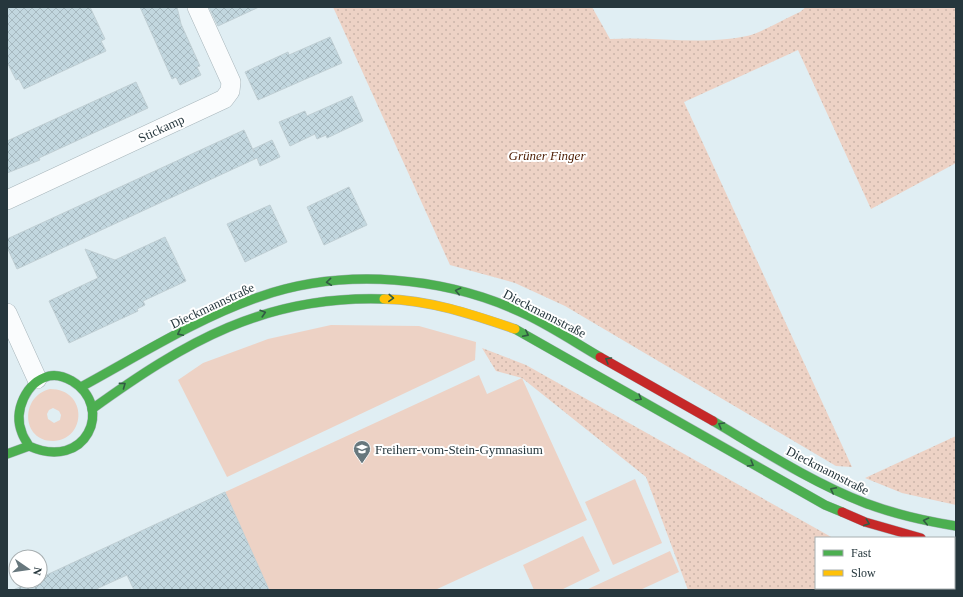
<svg xmlns="http://www.w3.org/2000/svg" width="963" height="597" viewBox="0 0 963 597" font-family="'Times New Roman',serif">
<style>
.grass{fill:#edd2c5;fill-rule:evenodd}
.park{fill:url(#park-dots)}
.building{fill:url(#building-cross-hatch);stroke:#c0cfd4}
.lines{fill:none;stroke-linecap:round;stroke-linejoin:round}
.street-casing{stroke:#a8b6bb;stroke-width:20}
.fast-casing{stroke:#a8b6bb;stroke-width:10}
.slow-casing{stroke:#a8b6bb;stroke-width:10}
.jam-casing{stroke:#a8b6bb;stroke-width:10}
.street{stroke:#fafcfd;stroke-width:19}
.fast{stroke:#4caf50;stroke-width:9}
.slow{stroke:#ffc107;stroke-width:9}
.jam{stroke:#c62828;stroke-width:9}
.oneway{stroke:#315b43}
.labels{text-anchor:middle;stroke-width:4;stroke-linejoin:round;paint-order:stroke}
.street-label{font-size:13px;fill:#26373d;stroke:#fff}
.park-label{font-size:13px;font-style:italic;fill:#4b1b00;stroke:#fff}
.poi-label{font-size:13px;fill:#26373d;stroke:#fff;text-anchor:start}
</style>
<defs>
<pattern id="park-dots" width="8" height="8" patternUnits="userSpaceOnUse"><rect width="8" height="8" fill="#edd2c5"/><path d="M2 2h.1M6 6h.1" fill="none" stroke="#cbb5aa" stroke-width="1.8" stroke-linecap="round"/></pattern>
<pattern id="building-cross-hatch" width="8" height="8" patternUnits="userSpaceOnUse"><rect width="8" height="8" fill="#c2d7df"/><path d="M0 0l8 8M0 8l8-8" fill="none" stroke="#a7b9c0"/></pattern>
</defs>
<rect width="100%" height="100%" fill="#e0eef3"/>
<g class="grass">
<path d="M331 325 419 326 476 342 475 360 227 477 178 380 203 363 268 339Z"/>
<path d="M479 375 487 394 522 378 587 520 435 590H269L225 492Z"/>
<path d="M50 389C88 389 87 440 53 441 21 441 20 396 50 389ZM53 408 59 411 61 415 60 420 54 423 48 419 47 414 49 410Z"/>
<path d="M635 479 662 543 613 565 585 502Z"/>
<path d="M583 536 600 571 561 590H534L523 565Z"/>
<path d="M670 551 679 572 640 590H586Z"/>
</g>
<g class="park">
<path d="M333 7H592L610 39C657 36 699 46 747 36 763 32 784 19 800 12L806 7H956V163L871 209 798 50 684 102 852 467 836 466 565 306 515 283 450 265Z"/>
<path d="M482 348 526 365 833 538H816V588H954V573H956V590H688L646 477 522 378 496 371Z"/>
<path d="M956 436V505L902 493 865 478Z"/>
</g>
<g class="building">
<path d="M7 7H90L105 39 101 41 106 51 24 89 19 79 16 80 7 62Z"/>
<path d="M140 7H177L181 24 200 66 197 67 201 75 180 85 176 77 172 79Z"/>
<path d="M209 7H259L218 26Z"/>
<path d="M330 37 342 63 258 100 245 72 288 52 289 55Z"/>
<path d="M136 82 148 108 39 158 40 160 7 173V141Z"/>
<path d="M352 96 363 121 327 138 326 135 317 139 315 134 290 146 279 122 305 111 307 116Z"/>
<path d="M244 130 254 152 253 149 272 140 280 157 260 166 257 158 17 269 7 247V239Z"/>
<path d="M349 187 367 225 324 245 307 207Z"/>
<path d="M270 205 287 242 245 262 227 224Z"/>
<path d="M165 237 186 281 143 301 145 305 137 309 138 311 69 343 49 301 98 278 85 249 115 260Z"/>
<path d="M225 492 269 590H134L127 575 94 590H13L33 581H40V578Z"/>
</g>
<g class="lines">
<defs>
<g id="street">
<path d="M7 200 224 99 230 91 231 82 197 7"/>
<path d="M7 313 37 379"/>
</g>
<g id="fast">
<path d="M515 329 825 505 842 512"/>
<path d="M81 387C138 356 198 318 259 297 344 267 446 276 527 315 552 327 576 343 600 357"/>
<path d="M92 409C185 342 265 295 384 299"/>
<path d="M713 421C762 450 811 482 865 503 894 514 925 521 956 526"/>
<path d="M7 454 29 446C86 472 115 407 72 381 65 377 57 374 49 376 26 382 13 411 22 433 23 437 27 442 29 446"/>
</g>
<g id="slow">
<path d="M384 299C430 300 471 314 515 329"/>
<path d="M954 543 956 544"/>
</g>
<g id="jam">
<path d="M600 357 713 421"/>
<path d="M842 512 865 522 921 538"/>
</g>
</defs>
<use href="#street" class="street-casing"/>
<use href="#fast" class="fast-casing"/>
<use href="#slow" class="slow-casing"/>
<use href="#jam" class="jam-casing"/>
<use href="#street" class="street"/>
<use href="#fast" class="fast"/>
<use href="#slow" class="slow"/>
<use href="#jam" class="jam"/>
</g>
<defs><path id="oneway-chevron" d="M-2-3.5L2.5 0L-2 3.5" fill="none" stroke-width="1.6" stroke-linecap="round" stroke-linejoin="round"/></defs>
<g class="oneway">
<use href="#oneway-chevron" transform="translate(329 282) rotate(174)"/>
<use href="#oneway-chevron" transform="translate(458 291) rotate(-167)"/>
<use href="#oneway-chevron" transform="translate(391 298) rotate(3)"/>
<use href="#oneway-chevron" transform="translate(263 313) rotate(-17)"/>
<use href="#oneway-chevron" transform="translate(180 333) rotate(153)"/>
<use href="#oneway-chevron" transform="translate(526 334) rotate(26)"/>
<use href="#oneway-chevron" transform="translate(608 360) rotate(-150)"/>
<use href="#oneway-chevron" transform="translate(123 385) rotate(-36)"/>
<use href="#oneway-chevron" transform="translate(639 398) rotate(30)"/>
<use href="#oneway-chevron" transform="translate(721 425) rotate(-150)"/>
<use href="#oneway-chevron" transform="translate(751 464) rotate(30)"/>
<use href="#oneway-chevron" transform="translate(833 490) rotate(-153)"/>
<use href="#oneway-chevron" transform="translate(926 521) rotate(-168)"/>
<use href="#oneway-chevron" transform="translate(867 523) rotate(20)"/>
</g>
<defs>
<symbol id="school-pin" viewBox="-11 -11 22 30"><path d="M0 17L-7.5 6A9.5 9.5 0 1 1 7.5 6Z" fill="#67777d" stroke="#fff"/><path d="M0-5L7-2L0 1L-7-2ZM-4 1L0 2.5L4 1V4Q0 6-4 4Z" fill="#fff"/></symbol>
</defs>
<g fill-rule="evenodd">
<use href="#school-pin" x="352" y="439" width="20" height="27"/>
</g>
<g class="labels">
<g class="street-label">
<text transform="translate(161 128) rotate(-25)" y="5">Stickamp</text>
<text transform="translate(212 305) rotate(-25)" y="5">Dieckmannstraße</text>
<text transform="translate(545 313) rotate(27)" y="5">Dieckmannstraße</text>
<text transform="translate(828 470) rotate(27)" y="5">Dieckmannstraße</text>
</g>
<g class="park-label">
<text x="547" y="160">Grüner Finger</text>
</g>
<g class="poi-label">
<text x="375" y="454">Freiherr-vom-Stein-Gymnasium</text>
</g>
</g>
<rect width="963" height="597" fill="none" stroke="#26373d" stroke-width="16"/>
<rect x="815" y="537" width="140" height="52" fill="#ffffff" stroke="#a8afb1"/>
<rect x="823" y="550" width="20" height="6" fill="#4caf50" stroke="#a8afb1"/>
<text x="851" y="557" font-size="12" fill="#26373d">Fast</text>
<rect x="823" y="570" width="20" height="6" fill="#ffc107" stroke="#a8afb1"/>
<text x="851" y="577" font-size="12" fill="#26373d">Slow</text>
<g transform="translate(28 569) rotate(103)"><circle r="19" fill="#ffffff" stroke="#a8afb1"/>
<path d="M0-3L7 15L0 10L-7 15Z" fill="#67777d"/>
<text y="-6" font-size="11" font-weight="bold" text-anchor="middle" fill="#26373d">N</text>
</g>
</svg>
